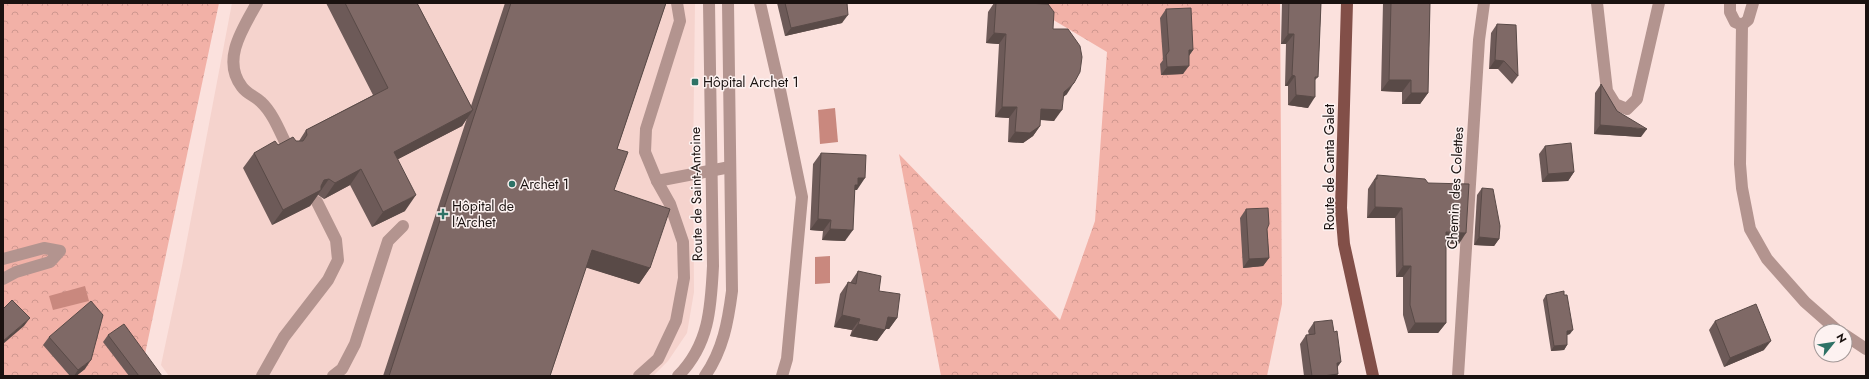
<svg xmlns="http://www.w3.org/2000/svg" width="1869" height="379" viewBox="0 0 1869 379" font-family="Jost,sans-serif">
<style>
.built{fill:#f5d3cd}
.forest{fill:url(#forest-crowns)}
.water{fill:#c9887e}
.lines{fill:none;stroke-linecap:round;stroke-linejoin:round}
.minor{stroke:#b3948f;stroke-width:12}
.major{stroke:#824f48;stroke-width:12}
.wall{fill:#6d5a58}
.shaded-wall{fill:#594a47}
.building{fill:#7f6966;stroke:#594a47}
.poi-dot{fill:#2e7266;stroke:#fdf2f1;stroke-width:1.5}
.labels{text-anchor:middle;stroke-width:3;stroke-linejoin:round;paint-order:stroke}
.poi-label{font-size:14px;fill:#1a1210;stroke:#fdf2f1;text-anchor:start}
.street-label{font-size:14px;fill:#1a1210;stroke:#fdf2f1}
</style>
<defs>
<pattern id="forest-crowns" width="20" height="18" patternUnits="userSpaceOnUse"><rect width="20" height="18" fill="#f2b1a7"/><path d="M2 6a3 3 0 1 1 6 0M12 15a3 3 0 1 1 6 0" fill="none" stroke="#cf978f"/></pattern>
</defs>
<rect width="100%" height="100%" fill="#fbe1dd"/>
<path class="built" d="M232 3H695L693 162 694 292 687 333 668 361 653 376H169L161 365 182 266Z"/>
<g class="forest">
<path d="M3 3H219L141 373 135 376H3Z"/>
<path d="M1025 3H1280L1282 304 1267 376H941L899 154 1060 320 1095 221 1107 52Z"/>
</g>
<g class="water">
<path d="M835 108 838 142 820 144 818 110Z"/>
<path d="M830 256V283L815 284V257Z"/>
<path d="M85 286 89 301 53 310 49 296Z"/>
</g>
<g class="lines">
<g class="minor">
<path d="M257 3C243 28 221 60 242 87 247 94 255 96 261 102 274 114 281 135 289 150"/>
<path d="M760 3 780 90 802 197 787 359 782 376"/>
<path d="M1597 3 1607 91 1615 104 1627 109 1637 99 1659 3"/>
<path d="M1730 3V12L1735 22 1742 25 1748 20 1753 3"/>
<path d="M1742 25 1740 164 1742 188 1750 229 1767 259 1805 302 1838 331"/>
<path d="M657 181 730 167"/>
<path d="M3 259 44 248 60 251 50 262 16 272 3 279"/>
<path d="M1845 335 1866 349"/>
<path d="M262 376 284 337 328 280 338 260 336 240 317 202"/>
<path d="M333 376 342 369 355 344 388 241 403 226"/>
<path d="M639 376 658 359 676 321 684 278 683 242 670 204 657 181 645 152 646 129 680 21 677 3"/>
<path d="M678 376C709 345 711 308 713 266L709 3"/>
<path d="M705 376C723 350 728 322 732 291L728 3"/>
<path d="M1458 376 1479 40 1484 3"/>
</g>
<path class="major" d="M1347 3 1341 208 1344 244 1373 376"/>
</g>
<g class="wall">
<path d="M326 3H417L471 106 505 3H666L617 149 614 190 650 268 639 284 586 267 550 376H383L467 118 462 126 398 159 405 211 372 227 350 185 324 199 318 195 310 206 272 225 243 168 254 153 278 145 296 141H299L306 130 373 95Z"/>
<path d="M777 3H847L842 23 785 36Z"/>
<path d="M994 3H1024L1053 29 1067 94 1063 97 1054 121 1040 120V126L1033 136 1023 143 1008 142 1009 118 995 117 999 44 986 43 988 12Z"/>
<path d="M1282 3H1321L1318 77 1315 80 1308 108 1288 105V86H1285L1286 44H1281Z"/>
<path d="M1383 3H1430L1428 93 1420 104H1402V92L1381 91Z"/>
<path d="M1166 9 1193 50 1189 56 1183 74 1161 75 1160 64 1163 60 1160 18Z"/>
<path d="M1497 24 1518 76 1512 84 1498 69H1489L1491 33Z"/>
<path d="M1601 84 1617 111 1641 137 1594 134 1595 93Z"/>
<path d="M1545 146 1574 172 1568 181 1542 182 1539 154Z"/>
<path d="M821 153 857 190H855L845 241 822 240 823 231 810 230 813 164Z"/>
<path d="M1377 175 1459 244 1446 243V323L1438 333H1408L1403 315V277H1396L1395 218H1367L1368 189Z"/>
<path d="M1482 188 1499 239 1494 246 1474 245 1477 195Z"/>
<path d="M1246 209 1267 229 1269 258 1263 266 1243 268 1240 218Z"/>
<path d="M858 271 879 291 897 318 889 329H886L877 341 850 336 852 330 834 327 840 294 848 282 850 283Z"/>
<path d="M1546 295 1570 334 1567 335V345L1564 350 1551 351 1543 300Z"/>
<path d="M1715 321 1764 350 1724 367 1709 330Z"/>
<path d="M1314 322 1337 367 1336 376H1304L1300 344 1306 335H1309L1308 331Z"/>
<path d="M108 335 162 376H129L103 342Z"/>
<path d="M49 337 85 369 76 376H70L43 345Z"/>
</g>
<g class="shaded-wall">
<path d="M848 15 842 23 785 36 791 28Z"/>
<path d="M994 33 1006 34 999 44 986 43Z"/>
<path d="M1288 34H1294L1286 44H1281Z"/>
<path d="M1189 50H1193L1187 58Z"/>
<path d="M1495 60 1504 61 1498 69H1489Z"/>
<path d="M1189 66 1183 74 1161 75 1167 67Z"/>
<path d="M1292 75 1295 76 1288 86H1285Z"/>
<path d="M1389 80H1411L1402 92 1381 91Z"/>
<path d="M1074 83 1067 94 1056 103 1064 92Z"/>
<path d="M1411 93H1428L1420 104H1402Z"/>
<path d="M1296 95 1315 97 1308 108 1288 105Z"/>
<path d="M1002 107H1017L1009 118 995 117Z"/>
<path d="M1041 109 1062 110 1054 121 1034 119Z"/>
<path d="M473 110 462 126 383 167 394 152Z"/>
<path d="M1600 125 1647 129 1641 137 1594 134Z"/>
<path d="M1040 126 1033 136 1023 143 1008 142 1015 132Z"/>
<path d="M361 169 350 185 324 199 335 183Z"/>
<path d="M1574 172 1568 181 1542 182 1548 174Z"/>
<path d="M858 178H865L857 190H855L850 196Z"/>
<path d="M329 179 310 206 272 225 283 210 324 180Z"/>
<path d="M416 195 405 211 372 227 383 212Z"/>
<path d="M1375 207 1402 208 1395 218H1367Z"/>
<path d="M818 219 831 220 823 231 810 230Z"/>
<path d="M830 229 853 230 845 241 822 240Z"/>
<path d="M1446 232 1466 233 1459 244 1438 243Z"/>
<path d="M1479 237 1499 239 1494 246 1474 245Z"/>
<path d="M592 250 650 268 639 284 581 266Z"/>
<path d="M1269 258 1263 266 1243 268 1249 259Z"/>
<path d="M1403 266H1411L1403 277H1396Z"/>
<path d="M842 315 860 319 852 330 834 327Z"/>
<path d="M888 317 897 318 889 329 880 328Z"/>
<path d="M30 318 24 326 3 344V341Z"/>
<path d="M1415 323H1446L1438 333H1408Z"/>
<path d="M858 324 885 330 877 341 850 336Z"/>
<path d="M1573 330 1570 334 1563 336 1567 331Z"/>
<path d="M1771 341 1764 350 1724 367 1730 358Z"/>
<path d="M1567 345 1564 350 1551 351 1554 346Z"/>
<path d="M91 360 85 369 76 376H74L78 370Z"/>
<path d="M1341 362 1335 371 1337 363Z"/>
<path d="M1338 374 1336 376H1323Z"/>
</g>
<g class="building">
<path d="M345 3H417L473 110 394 152 416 195 383 212 361 169 335 183 329 179 324 180 321 186V190L283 210 254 153 275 141 278 145 293 137 296 141H303L307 135 306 130 388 88Z"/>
<path d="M511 3H666L617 149 628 152 614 190 670 209 650 268 592 250 550 376H389Z"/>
<path d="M785 3H847L848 15 791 28Z"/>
<path d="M996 3H1024L1048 4 1054 12 1053 29H1068L1080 46 1082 57 1080 72 1074 83 1064 92 1062 110 1041 109 1040 126 1030 133 1015 132 1017 107H1002L1006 34 994 33Z"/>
<path d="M1289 3H1321L1318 77H1315V97L1296 95 1295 76 1292 75 1294 34H1288Z"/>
<path d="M1391 3H1430L1428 93H1411V80H1389Z"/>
<path d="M1191 8 1193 50H1189V66L1167 67 1166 55 1169 51 1166 9Z"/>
<path d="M1497 24 1516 25 1518 76 1504 61 1495 60Z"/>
<path d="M1601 84 1617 111 1647 129 1600 125Z"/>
<path d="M1571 143 1574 172 1548 174 1545 146Z"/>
<path d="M821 153 866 155 865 178H858V185H855L853 230 830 229 831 220 818 219Z"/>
<path d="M1377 175 1425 179 1428 183 1469 184 1466 233 1446 232V323H1415L1410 305 1411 266H1403L1402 208 1375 207V179H1377Z"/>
<path d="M1482 188 1493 189 1500 226 1499 239 1479 237Z"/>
<path d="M1268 208 1269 224 1267 229 1269 258 1249 259 1246 209Z"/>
<path d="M858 271 881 276 879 291 900 294 897 318 888 317 885 330 858 324 860 319 842 315 848 282 856 284Z"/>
<path d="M1564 291V295H1567L1573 330 1567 331V345L1554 346 1546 295Z"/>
<path d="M12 300 30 318 3 341V309Z"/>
<path d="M91 301 103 315 91 360 78 370 49 337Z"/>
<path d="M1756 304 1771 341 1730 358 1715 321Z"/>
<path d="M1332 320 1334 332 1337 331 1341 362 1337 363 1338 374 1323 376H1312L1306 335 1315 334 1314 322Z"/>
<path d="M124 324 162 376H139L108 335Z"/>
</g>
<g class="poi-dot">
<rect x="691" y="78" width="8" height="8" rx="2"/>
<circle cx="512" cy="184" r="4"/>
<path d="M441 208h4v4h4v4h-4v4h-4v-4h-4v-4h4z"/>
</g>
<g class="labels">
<g class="poi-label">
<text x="703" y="87">Hôpital Archet 1</text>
<text x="520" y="189">Archet 1</text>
<text x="452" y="211">Hôpital de<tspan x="452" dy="16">l'Archet</tspan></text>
</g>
<g class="street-label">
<text transform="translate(1329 167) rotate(-90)" y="5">Route de Canta Galet</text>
<text transform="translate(1455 188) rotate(-87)" y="5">Chemin des Colettes</text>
<text transform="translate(696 194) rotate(-91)" y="5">Route de Saint-Antoine</text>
</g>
</g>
<rect width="1869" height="379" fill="none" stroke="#1a1210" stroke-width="8"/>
<g transform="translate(1833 343) rotate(60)"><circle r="19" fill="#fdf2f1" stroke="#a29897"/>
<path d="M0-3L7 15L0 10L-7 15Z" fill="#2e7266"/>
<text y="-6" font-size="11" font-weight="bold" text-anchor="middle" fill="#1a1210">N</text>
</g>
</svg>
